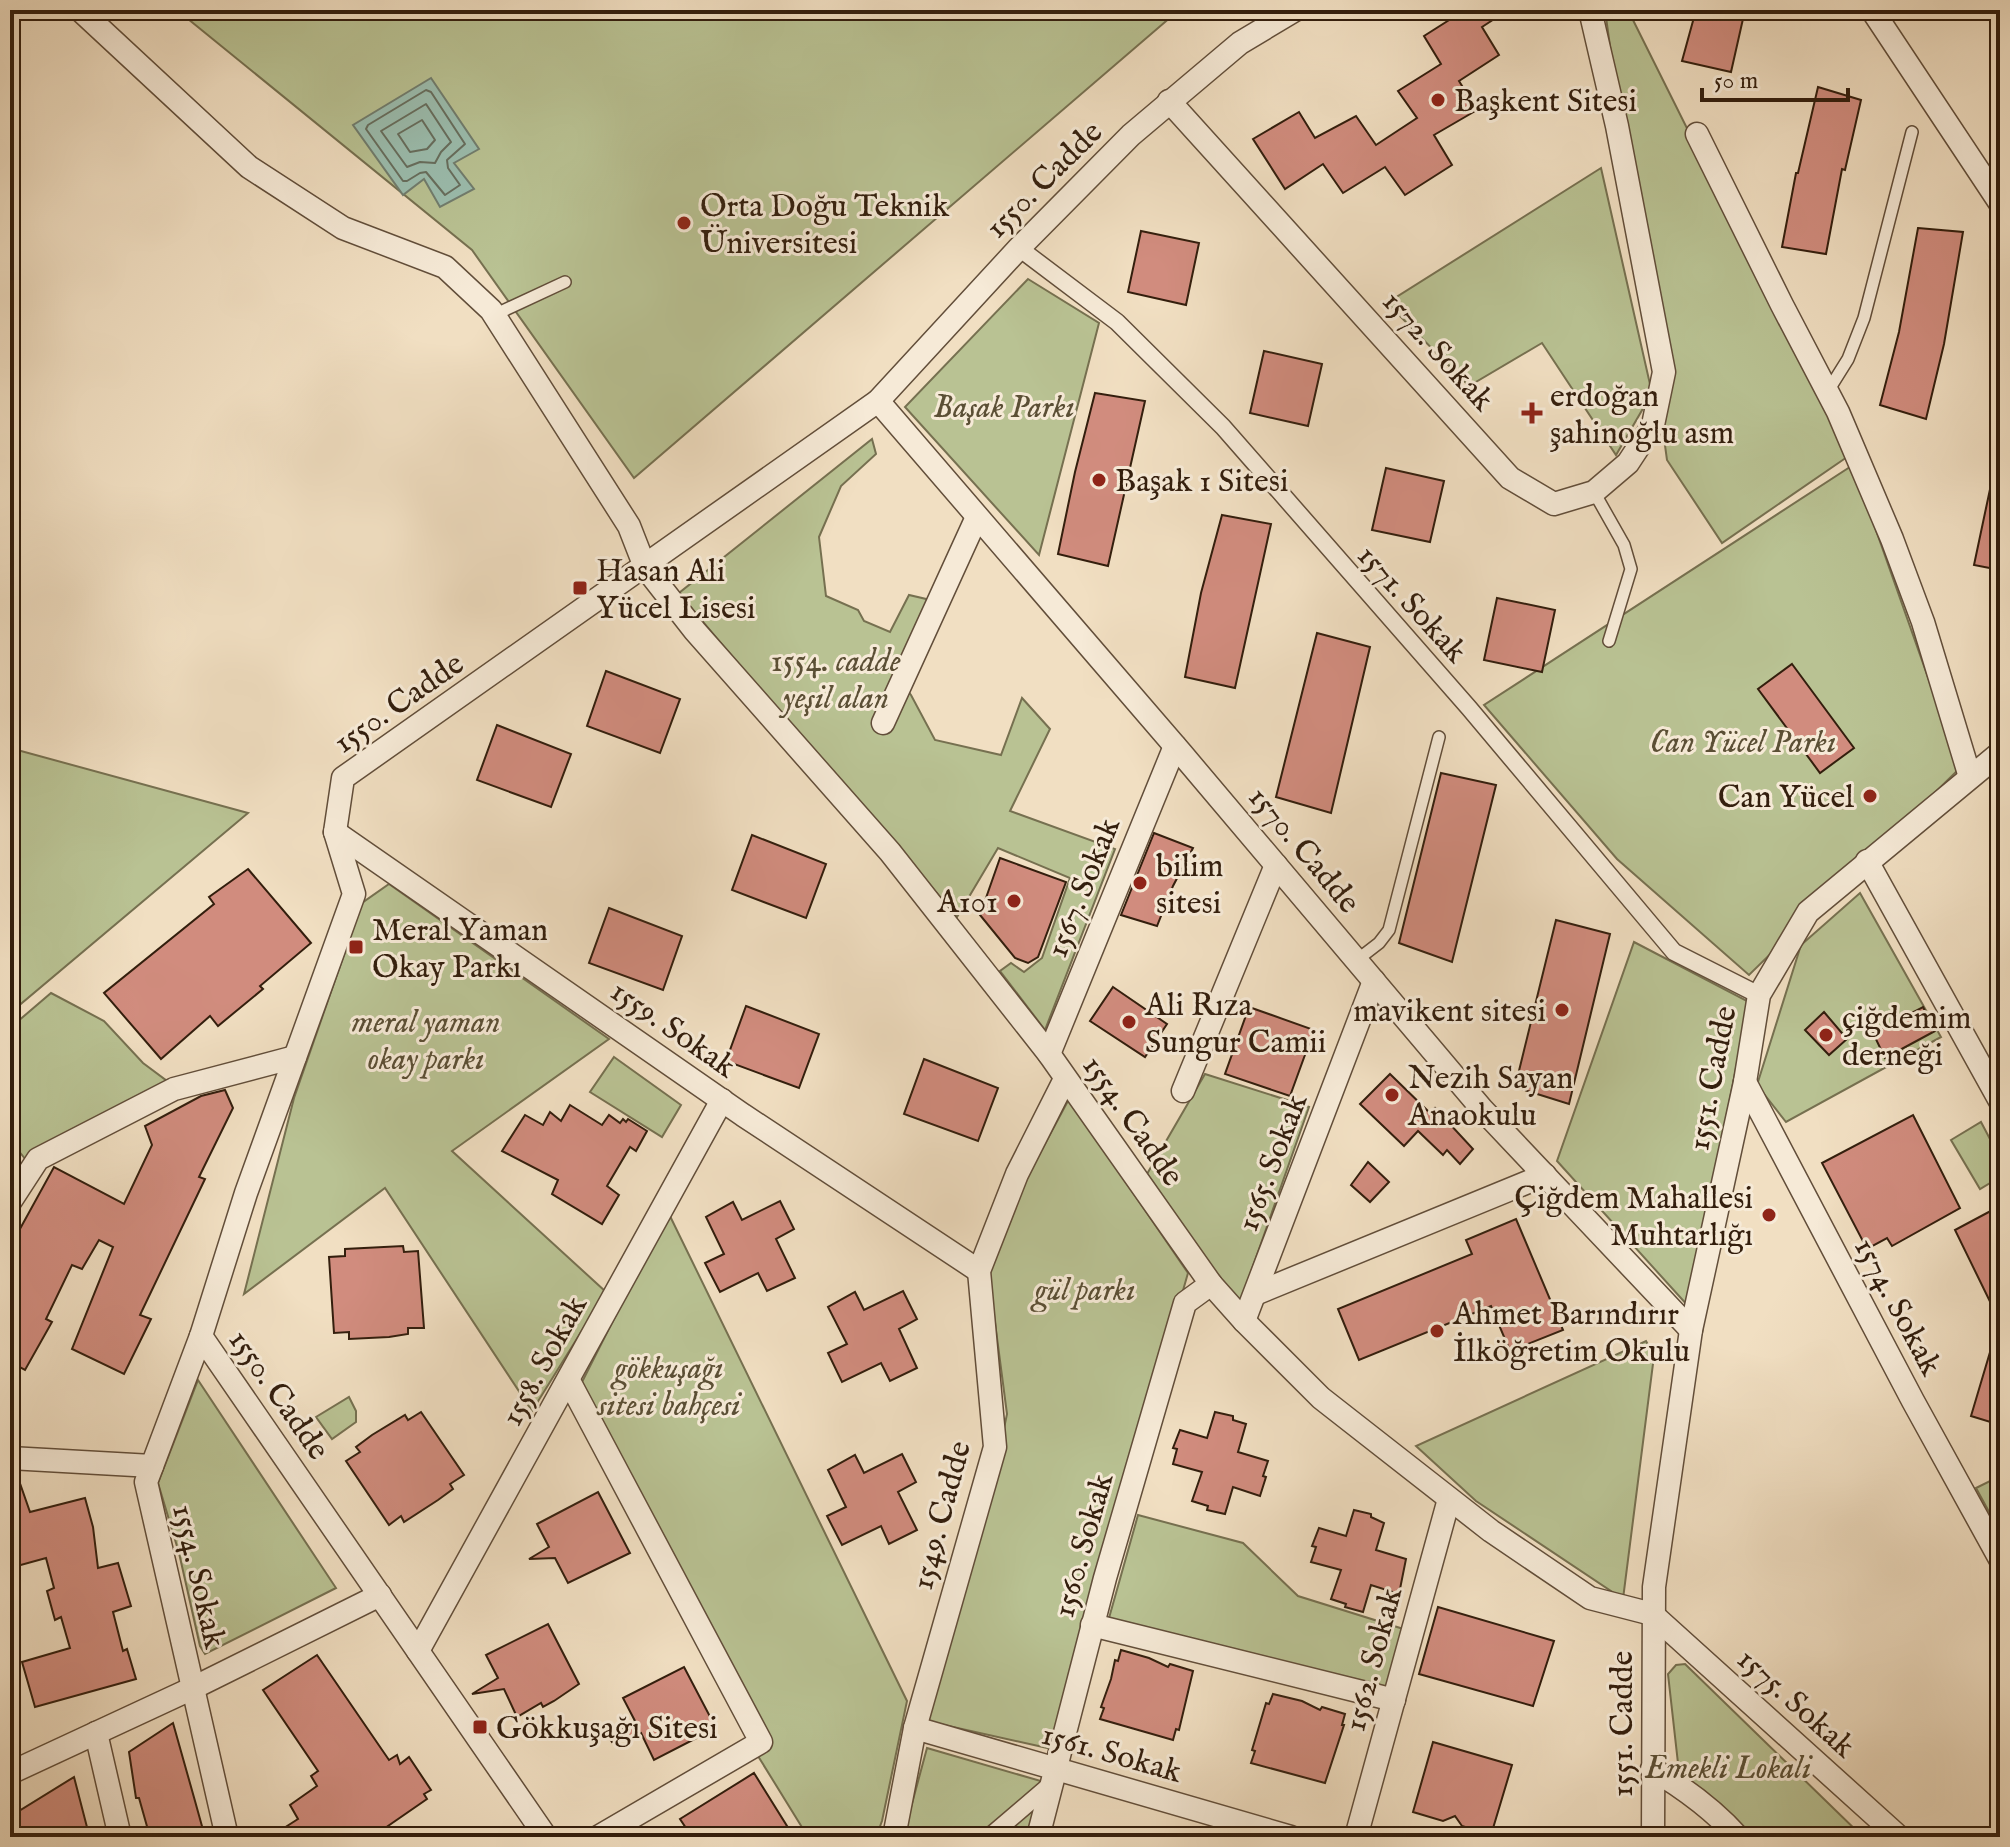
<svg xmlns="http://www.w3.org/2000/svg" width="2010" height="1847" viewBox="0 0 2010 1847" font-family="'IM FELL English',serif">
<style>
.green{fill:#b9c293;stroke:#767050;stroke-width:2}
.water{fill:#9bbdae;stroke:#717d6e;stroke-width:2}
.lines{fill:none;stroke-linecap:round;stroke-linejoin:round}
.shore{stroke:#676e5e;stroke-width:2}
.building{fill:#d18c7e;stroke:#331e0d;stroke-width:2}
.service-casing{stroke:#624e3a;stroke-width:14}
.pedestrian-casing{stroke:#624e3a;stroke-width:19}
.minor-casing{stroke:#624e3a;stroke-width:25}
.service{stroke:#f6ead7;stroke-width:11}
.pedestrian{stroke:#f6ead7;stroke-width:16}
.minor{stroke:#f6ead7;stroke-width:22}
.poi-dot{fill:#8f2418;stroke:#f6ead7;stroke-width:3}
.labels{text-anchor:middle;stroke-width:6;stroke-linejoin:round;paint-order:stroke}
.poi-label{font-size:32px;fill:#331e0d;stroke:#f6ead7;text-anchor:start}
.street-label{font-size:32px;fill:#331e0d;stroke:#f6ead7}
.park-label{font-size:32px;font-style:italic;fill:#5b4f35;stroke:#f6ead7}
</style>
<rect width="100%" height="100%" fill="#f1dfc2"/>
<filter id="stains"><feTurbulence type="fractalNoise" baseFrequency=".0025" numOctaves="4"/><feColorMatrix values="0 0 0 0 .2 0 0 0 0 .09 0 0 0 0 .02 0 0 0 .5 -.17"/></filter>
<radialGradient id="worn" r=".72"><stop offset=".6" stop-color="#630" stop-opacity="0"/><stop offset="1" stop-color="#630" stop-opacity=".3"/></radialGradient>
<g class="green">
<path d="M177 10H1179L634 478 472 250Z"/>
<path d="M1605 10H1628L1850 455 1722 543 1667 460Z"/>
<path d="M1601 168 1652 393 1616 455 1542 343 1469 386 1387 303Z"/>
<path d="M1028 279 1099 323 1039 555 905 407Z"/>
<path d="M872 439 876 454 841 486 819 537 826 596 858 610 864 621 890 632 909 595 939 602 901 682 911 695 935 740 1001 755 1022 698 1050 729 1010 811 1115 849 1045 1030 1000 971 1011 963 1024 972 1042 958 1070 878 998 848 957 917C865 807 769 703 679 593Z"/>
<path d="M1853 465 1960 768 1749 975 1617 859 1484 705Z"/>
<path d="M10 748 248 813 10 1013Z"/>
<path d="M389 884 609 1039 452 1151 606 1292 532 1411 385 1188 244 1294 294 1098 362 903Z"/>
<path d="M1860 893 1941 1037 1786 1122 1757 1085 1801 945Z"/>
<path d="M1634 942 1749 1002 1689 1307 1557 1161Z"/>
<path d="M51 993 104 1021 143 1063 167 1081 26 1160 10 1140V1028Z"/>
<path d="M614 1057 681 1105 662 1137 590 1092Z"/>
<path d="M1205 1074 1309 1107 1239 1306 1147 1174Z"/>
<path d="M1069 1099 1188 1273 1052 1749 926 1721 987 1510 1007 1414 986 1254Z"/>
<path d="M1981 1122 2000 1158V1177L1980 1189 1951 1140Z"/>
<path d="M668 1212 907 1701 882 1821 876 1837H808L758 1756 770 1742 582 1382Z"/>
<path d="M1646 1341 1654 1356 1623 1599 1476 1501 1416 1446Z"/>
<path d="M198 1380 336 1588 205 1654 200 1646 179 1553 158 1483Z"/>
<path d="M349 1397 356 1411V1422L332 1439 316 1417Z"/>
<path d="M2000 1476V1532L1976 1488Z"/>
<path d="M1138 1515 1243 1543 1298 1596 1413 1632 1395 1697 1109 1618Z"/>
<path d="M1685 1664 1863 1837H1738L1680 1781 1668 1674 1676 1665Z"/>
<path d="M927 1748 1051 1784 1041 1837H903Z"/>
</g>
<path class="water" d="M431 78 479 149 454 163 474 189 440 207 424 179 403 195 353 125Z"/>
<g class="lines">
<g class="shore">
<path d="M426 90 431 92 465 144 447 160 448 168 460 185 445 195 426 172 420 173 407 181H403L366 129 368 125Z"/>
<path d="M426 104 451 142 441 152 435 163 420 162 407 167 381 131Z"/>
<path d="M422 120 435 140 427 149 410 152 398 134Z"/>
</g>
</g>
<g class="building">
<path d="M1465 10H1508L1482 27 1499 55 1459 81 1477 110 1434 135 1452 165 1405 195 1385 167 1343 193 1323 164 1285 189 1253 139 1299 112 1315 138 1356 116 1376 145 1417 118 1398 91 1441 64 1424 36Z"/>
<path d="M1696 10H1745L1731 72 1682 61Z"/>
<path d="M1818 87 1861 100 1845 170 1842 169 1826 254 1782 247 1796 173H1798Z"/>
<path d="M1918 228 1963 232 1944 344 1926 419 1880 405 1899 332Z"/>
<path d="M1141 231 1199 243 1186 305 1128 292Z"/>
<path d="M1264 351 1322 364 1308 426 1250 413Z"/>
<path d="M1095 393 1145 401 1108 566 1058 554 1075 472Z"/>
<path d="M1386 468 1444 481 1430 542 1372 530Z"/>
<path d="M1993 475 2000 476V570L1974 565Z"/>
<path d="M1222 515 1271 524 1235 688 1185 677 1201 593Z"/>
<path d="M1497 598 1555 610 1542 672 1484 660Z"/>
<path d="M1317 633 1370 647 1331 813 1276 797Z"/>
<path d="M1792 664 1854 748 1820 773 1758 689Z"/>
<path d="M606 671 680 699 660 753 587 726Z"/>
<path d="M497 725 571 754 551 807 477 780Z"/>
<path d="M1441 773 1496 785 1452 962 1399 943Z"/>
<path d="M1154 833 1193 848 1173 886 1157 926 1121 915Z"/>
<path d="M752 835 826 864 806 918 732 890Z"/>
<path d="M1000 858 1066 882 1038 957 1028 963 1015 958 980 915Z"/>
<path d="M248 869 311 943 260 986 263 989 218 1026 210 1016 161 1059 104 993 214 904 209 897Z"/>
<path d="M609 908 682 936 663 990 589 963Z"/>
<path d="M1556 920 1610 934 1569 1104 1515 1087Z"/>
<path d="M1113 987 1167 1024 1145 1057 1090 1021Z"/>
<path d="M746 1006 819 1034 799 1088 726 1061Z"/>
<path d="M1249 1007 1314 1030 1290 1096 1225 1074Z"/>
<path d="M1923 1007 1935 1031 1885 1058 1873 1033Z"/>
<path d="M1824 1012 1847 1039 1829 1055 1805 1030Z"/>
<path d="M924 1059 998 1088 978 1141 904 1114Z"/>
<path d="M1390 1074 1430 1113 1435 1108 1473 1149 1460 1164 1447 1150 1443 1155 1418 1131 1404 1146 1360 1104Z"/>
<path d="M225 1090 233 1108 199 1177 205 1179 140 1315 151 1319 124 1374 72 1349 113 1247 99 1240 82 1269 72 1265 46 1319 52 1322 25 1370 10 1362V1247L54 1167 124 1204 152 1145 145 1126 201 1096Z"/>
<path d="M570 1105 602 1125 609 1115 620 1123 623 1119 626 1122 628 1119 647 1131 636 1151 630 1147 607 1186 619 1195 602 1224 552 1194 558 1180 502 1151 525 1115 543 1125 550 1112 561 1121Z"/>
<path d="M1913 1115 1960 1208 1892 1246 1887 1238 1867 1249 1822 1163Z"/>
<path d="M1368 1162 1389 1182 1370 1202 1351 1185Z"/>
<path d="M780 1201 794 1229 776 1239 795 1278 767 1291 758 1273 720 1292 705 1263 724 1254 706 1217 733 1202 742 1220Z"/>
<path d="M2000 1206V1322L1955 1230Z"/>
<path d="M1516 1219 1563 1330 1510 1351 1491 1306 1359 1360 1338 1309 1472 1254 1466 1240Z"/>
<path d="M403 1246 404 1252 418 1251 424 1328H408V1334L389 1337 349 1339V1332L334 1333 329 1257 345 1256V1249Z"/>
<path d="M903 1291 917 1319 899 1329 917 1368 890 1381 881 1363 842 1382 828 1353 847 1344 828 1307 855 1292 864 1310Z"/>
<path d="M1996 1332H2000V1425L1971 1416Z"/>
<path d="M421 1412 464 1475 450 1484 453 1489 438 1500 404 1522 401 1516 389 1525 346 1461 360 1452 356 1447 372 1435 405 1415 408 1420Z"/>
<path d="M1215 1412 1233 1416V1420L1246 1424 1238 1452 1268 1461 1263 1476 1266 1477 1260 1496 1233 1487 1225 1514 1207 1510 1208 1506 1192 1501 1202 1472 1173 1464 1177 1449 1173 1448 1180 1430 1207 1438Z"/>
<path d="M902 1454 916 1482 898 1492 917 1530 889 1544 881 1526 842 1545 827 1516 846 1507 828 1470 855 1455 864 1473Z"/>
<path d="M10 1472H16L30 1512 85 1498 93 1527 98 1568 118 1563 131 1606 113 1612 123 1651 127 1649 136 1679 35 1707 22 1662 70 1648 61 1617 55 1620 47 1591 54 1588 46 1558 10 1568Z"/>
<path d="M598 1492 630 1553 568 1583 555 1558 529 1559 549 1547 537 1524Z"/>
<path d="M1354 1510 1371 1514V1517L1384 1523 1376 1550 1406 1559 1399 1594 1371 1585 1363 1612 1345 1607 1346 1604 1331 1599 1341 1570 1311 1562 1316 1547 1312 1546 1319 1528 1346 1536Z"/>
<path d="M1438 1607 1554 1641 1533 1706 1419 1674Z"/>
<path d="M548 1624 579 1684 554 1701 543 1707 541 1703 517 1717 504 1689 472 1694 498 1678 486 1655Z"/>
<path d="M1121 1650 1149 1658 1168 1667 1170 1664 1193 1671 1179 1730 1176 1729 1173 1740 1100 1719 1104 1708 1101 1707 1111 1679 1115 1660 1118 1661Z"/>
<path d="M317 1655 389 1760 397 1755 400 1764 409 1757 431 1790 424 1794 427 1799 372 1837H270L298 1819 290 1805 317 1786 311 1776 318 1771 263 1690Z"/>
<path d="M684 1667 716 1728 654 1760 641 1733 612 1742 609 1737 635 1721 623 1698Z"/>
<path d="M1273 1694 1302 1701 1320 1710 1322 1707 1345 1714 1342 1725H1344L1325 1783 1251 1763 1255 1751 1252 1750 1266 1703 1269 1704Z"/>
<path d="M173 1723 195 1801 205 1837H150L139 1798H136L129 1752Z"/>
<path d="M1433 1742 1512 1765 1491 1835 1462 1826 1455 1816 1443 1821 1413 1812Z"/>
<path d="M754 1773 787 1826 768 1837H692L680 1819Z"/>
<path d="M74 1777 88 1831 66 1837H17L11 1816Z"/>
</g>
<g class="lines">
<defs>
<g id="service">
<path d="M494 315 565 282"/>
<path d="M1828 391 1848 359 1864 318 1912 132"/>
<path d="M1594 492 1624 545 1631 569 1609 641"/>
<path d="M1357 960 1379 943 1389 930 1439 737"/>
</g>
<g id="pedestrian">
<path d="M1019 248 1117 322 1223 427 1469 708 1674 952 1759 995"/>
<path d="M989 1837 1051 1784"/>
</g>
<g id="minor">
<path d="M80 10 249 167 343 228 445 267 491 310 629 526 645 567 695 631 890 852 1049 1054 1211 1284 1244 1321 1321 1398 1491 1531 1590 1598 1652 1614 1899 1837"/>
<path d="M1872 10 2000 203"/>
<path d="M1169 101 1510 478 1554 504 1594 492 1628 463 1653 425 1664 372 1617 126 1590 10"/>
<path d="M1697 134 1782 305 1838 412 1892 539 1923 622 1970 777"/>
<path d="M878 401 1182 754 1482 1109 1691 1330"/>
<path d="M883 723 977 517"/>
<path d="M335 832 743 1115 979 1271"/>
<path d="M1867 861 2000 1101"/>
<path d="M1049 1054 1175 746"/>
<path d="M1745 1082 1913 1401 2000 1559"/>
<path d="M1183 1091 1276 865"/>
<path d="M10 1202 38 1159 174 1089 295 1057"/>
<path d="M1255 1294 1545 1175"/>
<path d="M1244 1321 1374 981"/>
<path d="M201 1336 146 1482 227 1837"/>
<path d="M569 1381 761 1742 598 1837"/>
<path d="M10 1458 152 1466"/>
<path d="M1092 1625 1394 1700"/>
<path d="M418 1651 722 1100"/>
<path d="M915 1728 1291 1837"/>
<path d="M96 1733 120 1837"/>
<path d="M1652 1769C1684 1788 1713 1809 1738 1837"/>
<path d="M10 1773 193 1688 380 1595"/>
<path d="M546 1837 201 1336 246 1193 354 894 335 832 343 778 878 401 1019 248 1131 135 1240 43 1295 10"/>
<path d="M894 1837 915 1728 995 1447 979 1271 1017 1174 1065 1079"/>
<path d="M1038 1837 1105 1578 1185 1303 1211 1284"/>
<path d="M1356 1837 1449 1499"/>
<path d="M1653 1837 1654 1587 1691 1330 1745 1082 1759 995 1808 912 2000 753"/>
</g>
</defs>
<use href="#service" class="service-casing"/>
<use href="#pedestrian" class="pedestrian-casing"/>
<use href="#minor" class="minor-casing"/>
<use href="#service" class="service"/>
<use href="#pedestrian" class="pedestrian"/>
<use href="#minor" class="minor"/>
</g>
<g class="poi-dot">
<circle cx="1438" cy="100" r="8"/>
<circle cx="684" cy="223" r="8"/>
<path d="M1528 401h8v8h8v8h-8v8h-8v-8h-8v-8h8z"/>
<circle cx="1099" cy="480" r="8"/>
<rect x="572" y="580" width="16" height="16" rx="4"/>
<circle cx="1870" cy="796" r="8"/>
<circle cx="1140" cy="883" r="8"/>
<circle cx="1014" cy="901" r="8"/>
<rect x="348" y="939" width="16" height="16" rx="4"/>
<circle cx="1562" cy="1010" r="8"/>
<circle cx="1129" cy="1022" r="8"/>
<circle cx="1826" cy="1035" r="8"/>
<circle cx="1392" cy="1095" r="8"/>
<circle cx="1769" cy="1215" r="8"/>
<circle cx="1437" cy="1331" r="8"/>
<rect x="472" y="1719" width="16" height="16" rx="4"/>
</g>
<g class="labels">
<g class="poi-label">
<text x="1454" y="111">Başkent Sitesi</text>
<text x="700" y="216">Orta Doğu Teknik<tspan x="700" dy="37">Üniversitesi</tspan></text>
<text x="1550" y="406">erdoğan<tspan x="1550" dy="37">şahinoğlu asm</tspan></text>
<text x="1115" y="491">Başak 1 Sitesi</text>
<text x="596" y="581">Hasan Ali<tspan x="596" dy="37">Yücel Lisesi</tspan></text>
<text x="1854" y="807" text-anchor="end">Can Yücel</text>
<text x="1156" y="876">bilim<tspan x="1156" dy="37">sitesi</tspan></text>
<text x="998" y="912" text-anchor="end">A101</text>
<text x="372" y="940">Meral Yaman<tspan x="372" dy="37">Okay Parkı</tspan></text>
<text x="1145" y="1015">Ali Rıza<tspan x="1145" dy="37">Sungur Camii</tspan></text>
<text x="1546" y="1021" text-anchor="end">mavikent sitesi</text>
<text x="1842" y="1028">çiğdemim<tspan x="1842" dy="37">derneği</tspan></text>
<text x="1408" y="1088">Nezih Sayan<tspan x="1408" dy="37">Anaokulu</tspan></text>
<text x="1753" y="1208" text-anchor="end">Çiğdem Mahallesi<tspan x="1753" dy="37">Muhtarlığı</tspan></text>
<text x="1453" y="1324">Ahmet Barındırır<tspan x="1453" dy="37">İlköğretim Okulu</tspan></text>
<text x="496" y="1738">Gökkuşağı Sitesi</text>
</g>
<g class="street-label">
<text transform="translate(1043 179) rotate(-45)" y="11">1550. Cadde</text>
<text transform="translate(1439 350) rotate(48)" y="11">1572. Sokak</text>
<text transform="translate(1413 603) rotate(48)" y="11">1571. Sokak</text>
<text transform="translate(398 702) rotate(-35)" y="11">1550. Cadde</text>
<text transform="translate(1305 849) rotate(50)" y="11">1570. Cadde</text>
<text transform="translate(1082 887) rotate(-68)" y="11">1567. Sokak</text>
<text transform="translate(674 1028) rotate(35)" y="11">1559. Sokak</text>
<text transform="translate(1711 1078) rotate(-79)" y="11">1551. Cadde</text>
<text transform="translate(1134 1120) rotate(55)" y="11">1554. Cadde</text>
<text transform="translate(1271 1162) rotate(-69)" y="11">1565. Sokak</text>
<text transform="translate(1899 1306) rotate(62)" y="11">1574. Sokak</text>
<text transform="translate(543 1360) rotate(-61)" y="11">1558. Sokak</text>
<text transform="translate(280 1394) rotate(55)" y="11">1550. Cadde</text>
<text transform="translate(940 1515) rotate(-75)" y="11">1549. Cadde</text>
<text transform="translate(1082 1545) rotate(-74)" y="11">1560. Sokak</text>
<text transform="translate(200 1576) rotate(77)" y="11">1554. Sokak</text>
<text transform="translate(1372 1659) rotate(-75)" y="11">1562. Sokak</text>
<text transform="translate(1797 1702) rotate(42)" y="11">1575. Sokak</text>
<text transform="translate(1621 1724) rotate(-90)" y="11">1551. Cadde</text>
<text transform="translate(1112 1752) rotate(16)" y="11">1561. Sokak</text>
</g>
<g class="park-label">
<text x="1004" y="417">Başak Parkı</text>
<text x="836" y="671">1554. cadde<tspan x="836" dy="37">yeşil alan</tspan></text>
<text x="1743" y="752">Can Yücel Parkı</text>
<text x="426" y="1032">meral yaman<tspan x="426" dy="37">okay parkı</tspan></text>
<text x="1085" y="1300">gül parkı</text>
<text x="669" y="1378">gökkuşağı<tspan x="669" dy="37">sitesi bahçesi</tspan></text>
<text x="1728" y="1778">Emekli Lokali</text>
</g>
</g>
<rect width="2010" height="1847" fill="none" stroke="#f1dfc2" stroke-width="40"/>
<rect x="12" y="12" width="1986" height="1823" fill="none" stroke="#331e0d" stroke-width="4"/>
<rect x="20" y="20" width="1970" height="1807" fill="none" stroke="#331e0d" stroke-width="2"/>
<path d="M1702 88v12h146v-12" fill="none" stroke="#331e0d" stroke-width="4"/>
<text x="1714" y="88" font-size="24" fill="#331e0d" stroke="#f6ead7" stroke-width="6" paint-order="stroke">50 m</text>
<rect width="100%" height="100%" filter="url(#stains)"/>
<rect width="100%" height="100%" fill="url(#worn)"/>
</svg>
